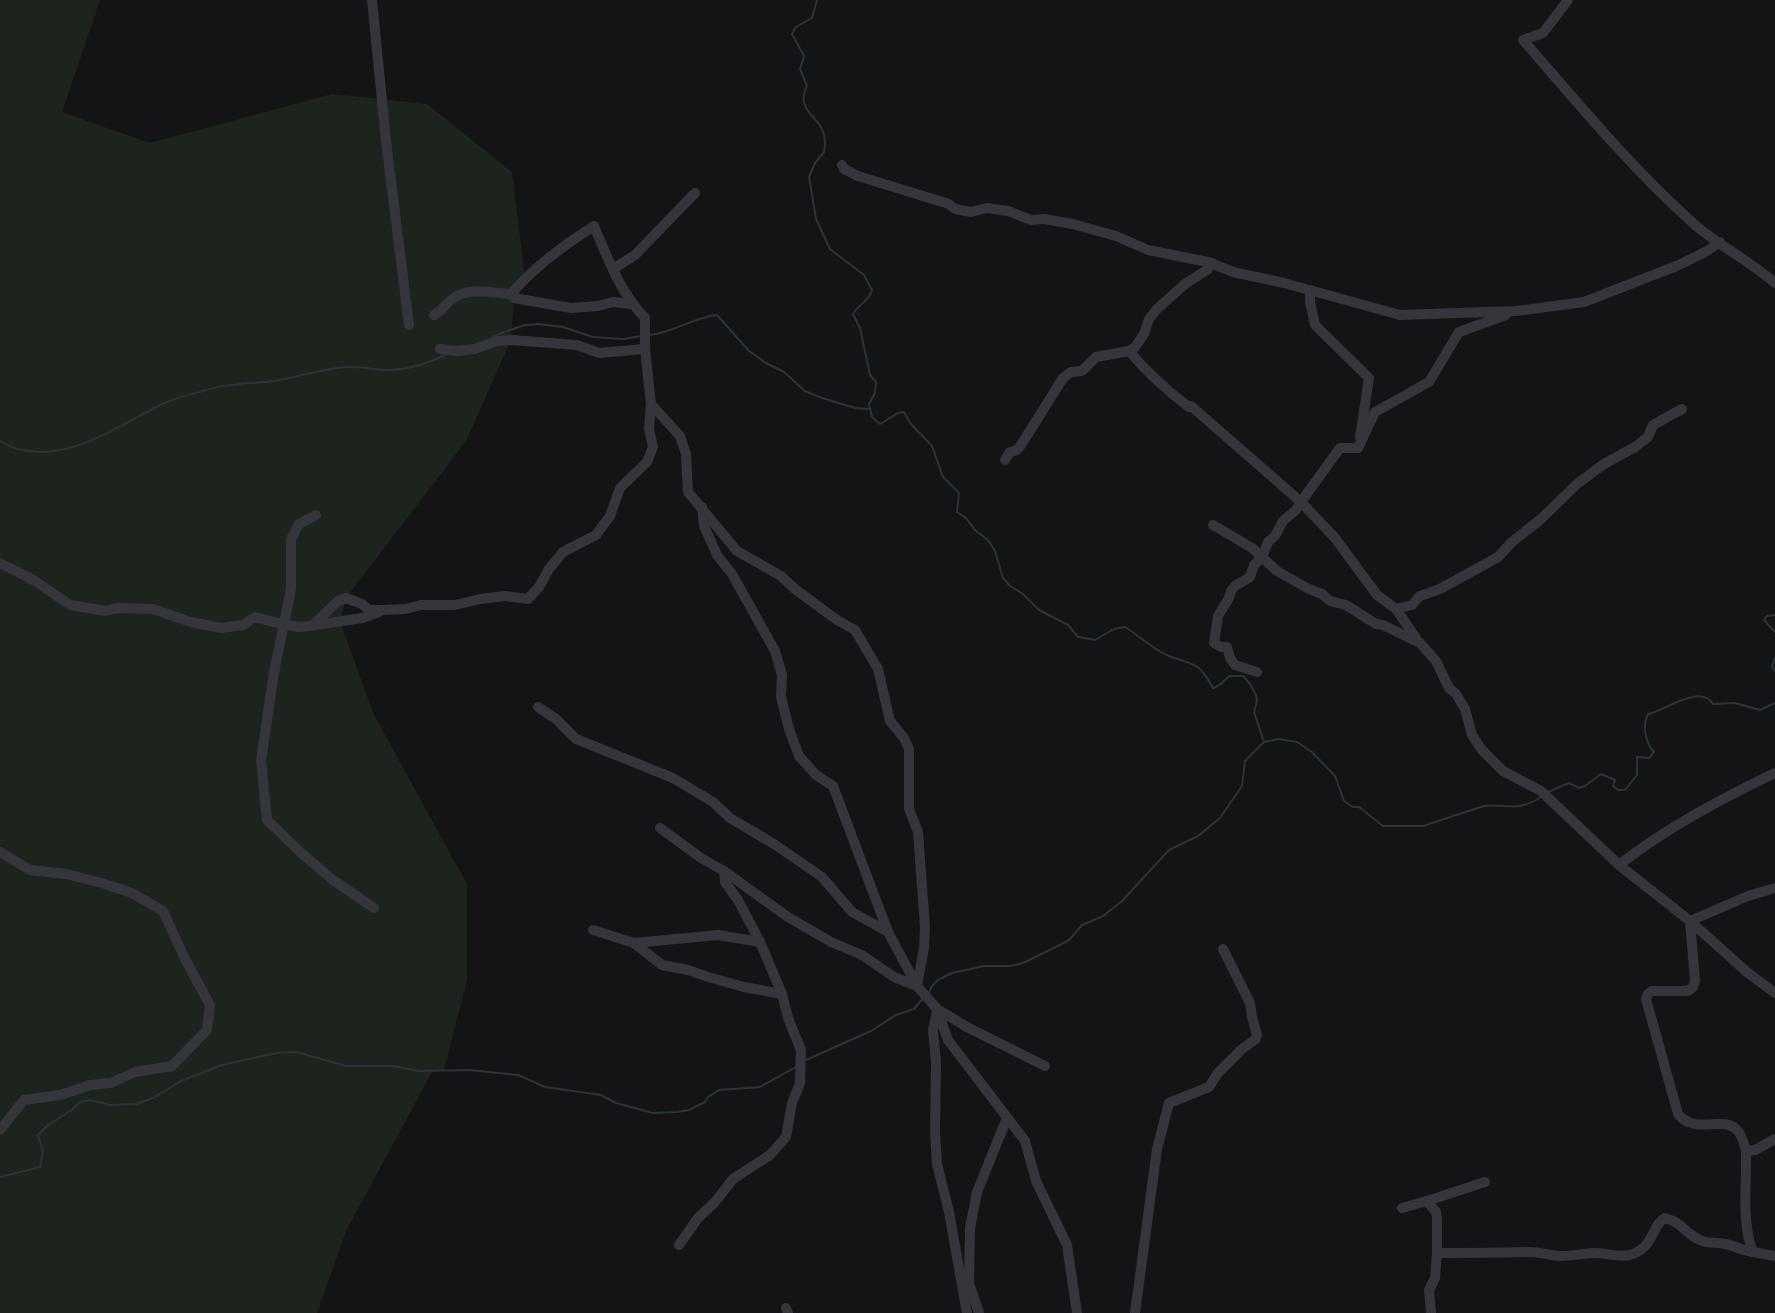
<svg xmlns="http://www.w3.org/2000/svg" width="1775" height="1313" viewBox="0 0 1775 1313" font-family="Overpass,sans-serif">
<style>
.green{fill:#1c241d}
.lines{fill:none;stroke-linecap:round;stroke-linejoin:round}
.stream{stroke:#2a343b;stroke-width:2}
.minor{stroke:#35363b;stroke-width:10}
</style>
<rect width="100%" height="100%" fill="#141416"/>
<path class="green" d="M0 0H100L62 112 150 143 332 94 427 104 512 172 525 278 514 298 511 340 466 441 346 598 340 621 373 713 467 884V980L444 1070 432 1072 346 1231 317 1313H0Z"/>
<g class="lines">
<g class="stream">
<path d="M817 0 812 18 796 27 792 34 804 56 800 69 807 86C806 89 804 92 804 95 800 117 831 119 824 152L815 163 809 177 816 219 830 249 864 275 872 290C869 302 858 304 853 314L860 328 870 375 876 382 875 393 869 404 872 417 880 424 898 413 904 412 910 423 932 446 943 477 959 493 957 512 966 518 975 530 988 540 995 551 1003 578 1010 586 1023 594 1039 610 1068 625 1078 637 1095 640 1114 629 1125 627C1140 636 1152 649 1169 656 1195 666 1197 660 1213 688L1221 684 1229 676H1243L1250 684 1256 695 1257 701 1254 712 1264 742"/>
<path d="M649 335C673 333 694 317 717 315L749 351 766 363 784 372 805 391 822 398 855 408 870 409"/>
<path d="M492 337 504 332 525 325 539 324 563 327 593 337 623 339 641 336"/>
<path d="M0 441C50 472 111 431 156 407 170 399 187 395 203 391 226 383 250 384 274 381 298 377 321 369 346 367 361 366 376 370 391 370 411 369 430 363 447 354"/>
<path d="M1775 615 1767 616 1764 620 1775 632"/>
<path d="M1775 658 1772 666 1775 671"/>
<path d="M1548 792 1569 783 1579 788 1585 786 1601 774 1615 780 1613 786 1618 790H1625L1637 775V757L1649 758 1654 752C1645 742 1642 726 1648 714 1665 711 1700 683 1713 704L1735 703 1760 710 1775 703"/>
<path d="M928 995 932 986 938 980 952 973 984 966H1010L1023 963 1056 947 1069 940 1082 925 1103 916 1122 901 1169 850 1198 836 1220 818 1242 786 1245 761 1264 742 1278 739 1297 742 1312 752 1335 776 1344 801 1353 807H1359L1383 826H1423L1484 806C1508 804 1518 812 1541 797"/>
<path d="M806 1060 871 1031 896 1015 914 1009 923 998"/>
<path d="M0 1177 40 1167 43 1151 38 1135 47 1126 73 1109 80 1102 90 1100 110 1105 136 1104 153 1098 181 1081 222 1065 276 1053 296 1052 346 1066H393L419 1071 470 1070 518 1075 545 1087 601 1095 616 1103 653 1113 677 1112 689 1110 705 1102 708 1097 719 1090 760 1087 796 1067"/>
</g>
<g class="minor">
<path d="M372 0 386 141 409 325"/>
<path d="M1568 0 1543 33 1523 40C1578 103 1631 168 1694 224 1719 246 1750 261 1775 283"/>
<path d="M842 165 844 169 858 176 949 204 955 209 971 212 987 208 1008 211 1031 220 1044 219 1073 224 1116 236 1148 250 1208 262 1233 272 1284 283 1400 315 1516 311 1584 302 1679 265 1707 251 1720 242"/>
<path d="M613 269 635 255 695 193"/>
<path d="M1310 290V302L1315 325 1369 378 1360 437"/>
<path d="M511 294 514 298 571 308 598 306 613 302 631 304"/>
<path d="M440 349 457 351 474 349 497 341 511 340 577 345 599 353 645 349"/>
<path d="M1129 351C1147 372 1166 390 1189 407L1191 406 1301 502 1296 510 1283 521 1275 536 1268 542 1262 558 1254 565 1250 577 1235 586 1231 591 1229 598 1218 616 1214 643 1221 647H1227L1230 658 1235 665 1257 672"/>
<path d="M651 404 680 436 686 454 688 492 737 551 781 576 795 589 837 620 855 630 878 669 890 721 904 738 909 749V809L918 832 925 927 924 948 917 986"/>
<path d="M1005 460 1010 452 1017 450 1021 445 1063 378 1071 372 1082 371 1096 357 1129 351 1135 347 1144 334 1149 319 1157 309 1185 284 1207 270 1212 263"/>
<path d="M702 507 704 526 717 555 732 574 775 651 782 675 781 697 789 729 799 756 816 775 833 786 888 932 917 986 937 1009 967 1027 1045 1066"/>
<path d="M316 515 299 524 291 539V589L274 672 261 761 267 820 300 852 333 880 374 908"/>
<path d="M1213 525 1252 548 1277 571 1309 589 1322 594 1330 601 1346 605 1376 624 1383 625 1420 643 1436 661 1449 688 1456 694 1465 709 1472 735 1482 750 1503 771 1541 791 1619 865"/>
<path d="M0 563 35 581 70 605 106 611 118 608 153 609 191 622 221 628 243 625 255 617 273 622 298 627 312 626 338 601 346 598 362 604 369 610H382L405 609 421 605H455L480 599 505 596 528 599 539 587 549 569 563 552 596 535 610 516 620 488 647 462 653 447 649 429 651 404 645 349V318C620 292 608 259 594 226 564 245 534 267 511 294 491 293 468 286 451 300 445 305 442 311 434 315"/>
<path d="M1396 609 1412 605 1420 596 1440 589 1498 557 1512 542 1541 519 1577 484 1604 464 1635 447 1648 437 1653 425 1682 409"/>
<path d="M315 625 363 618 379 612"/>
<path d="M1416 638 1396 609 1377 595 1335 538 1301 502 1340 448H1358L1375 412 1429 382 1459 332 1506 315"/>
<path d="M538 707 556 719 576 739 673 778 713 802 730 818 774 844 822 877 852 912 888 932"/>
<path d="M660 828 701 858 724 871 788 917 831 942 862 955 894 977 917 986"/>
<path d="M0 852 30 870 66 874 102 883 132 893 163 911 185 959 210 1005 207 1030 172 1066 135 1072 111 1083 90 1085 60 1095 24 1100 0 1130"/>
<path d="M1775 888 1748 896 1690 921 1748 973 1775 993"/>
<path d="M593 930 634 943 718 935 760 942"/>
<path d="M634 943 662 965 688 970 708 977 744 987 782 994"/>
<path d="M937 1009 948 1040 1025 1141 1036 1181 1067 1245 1077 1313"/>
<path d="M937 1011 933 1030 936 1062 935 1134 937 1164 949 1212 967 1313"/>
<path d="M1775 1139 1755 1150 1746 1151C1747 1181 1741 1224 1753 1252L1775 1256"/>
<path d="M1746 1151C1744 1144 1742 1134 1736 1129 1722 1116 1695 1135 1678 1114L1646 999 1648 994 1652 991H1688L1693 987 1695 981 1690 921 1619 865C1666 828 1721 799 1775 773"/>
<path d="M1485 1182 1427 1201 1436 1212 1437 1218V1253C1467 1253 1498 1253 1529 1252 1539 1252 1550 1255 1560 1256 1571 1256 1582 1254 1592 1253 1605 1252 1621 1259 1633 1254 1655 1245 1651 1226 1665 1218 1682 1223 1681 1228 1693 1236 1708 1246 1710 1241 1725 1244 1735 1246 1743 1251 1753 1252"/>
<path d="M1402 1208 1427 1201"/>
<path d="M679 1245 698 1218 715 1202 733 1179 770 1155 786 1137 792 1103 800 1083 801 1050 788 1018 782 994 760 942 738 900 725 882 724 871"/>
<path d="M786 1308 788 1313"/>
<path d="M979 1313 969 1283 970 1228 977 1192 1007 1118"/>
<path d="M1135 1313 1157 1149 1169 1103 1209 1087 1218 1073 1242 1049 1256 1039 1257 1035 1252 1017 1250 1003 1223 949"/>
<path d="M1431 1313 1429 1290 1435 1278 1437 1253"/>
</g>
</g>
</svg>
